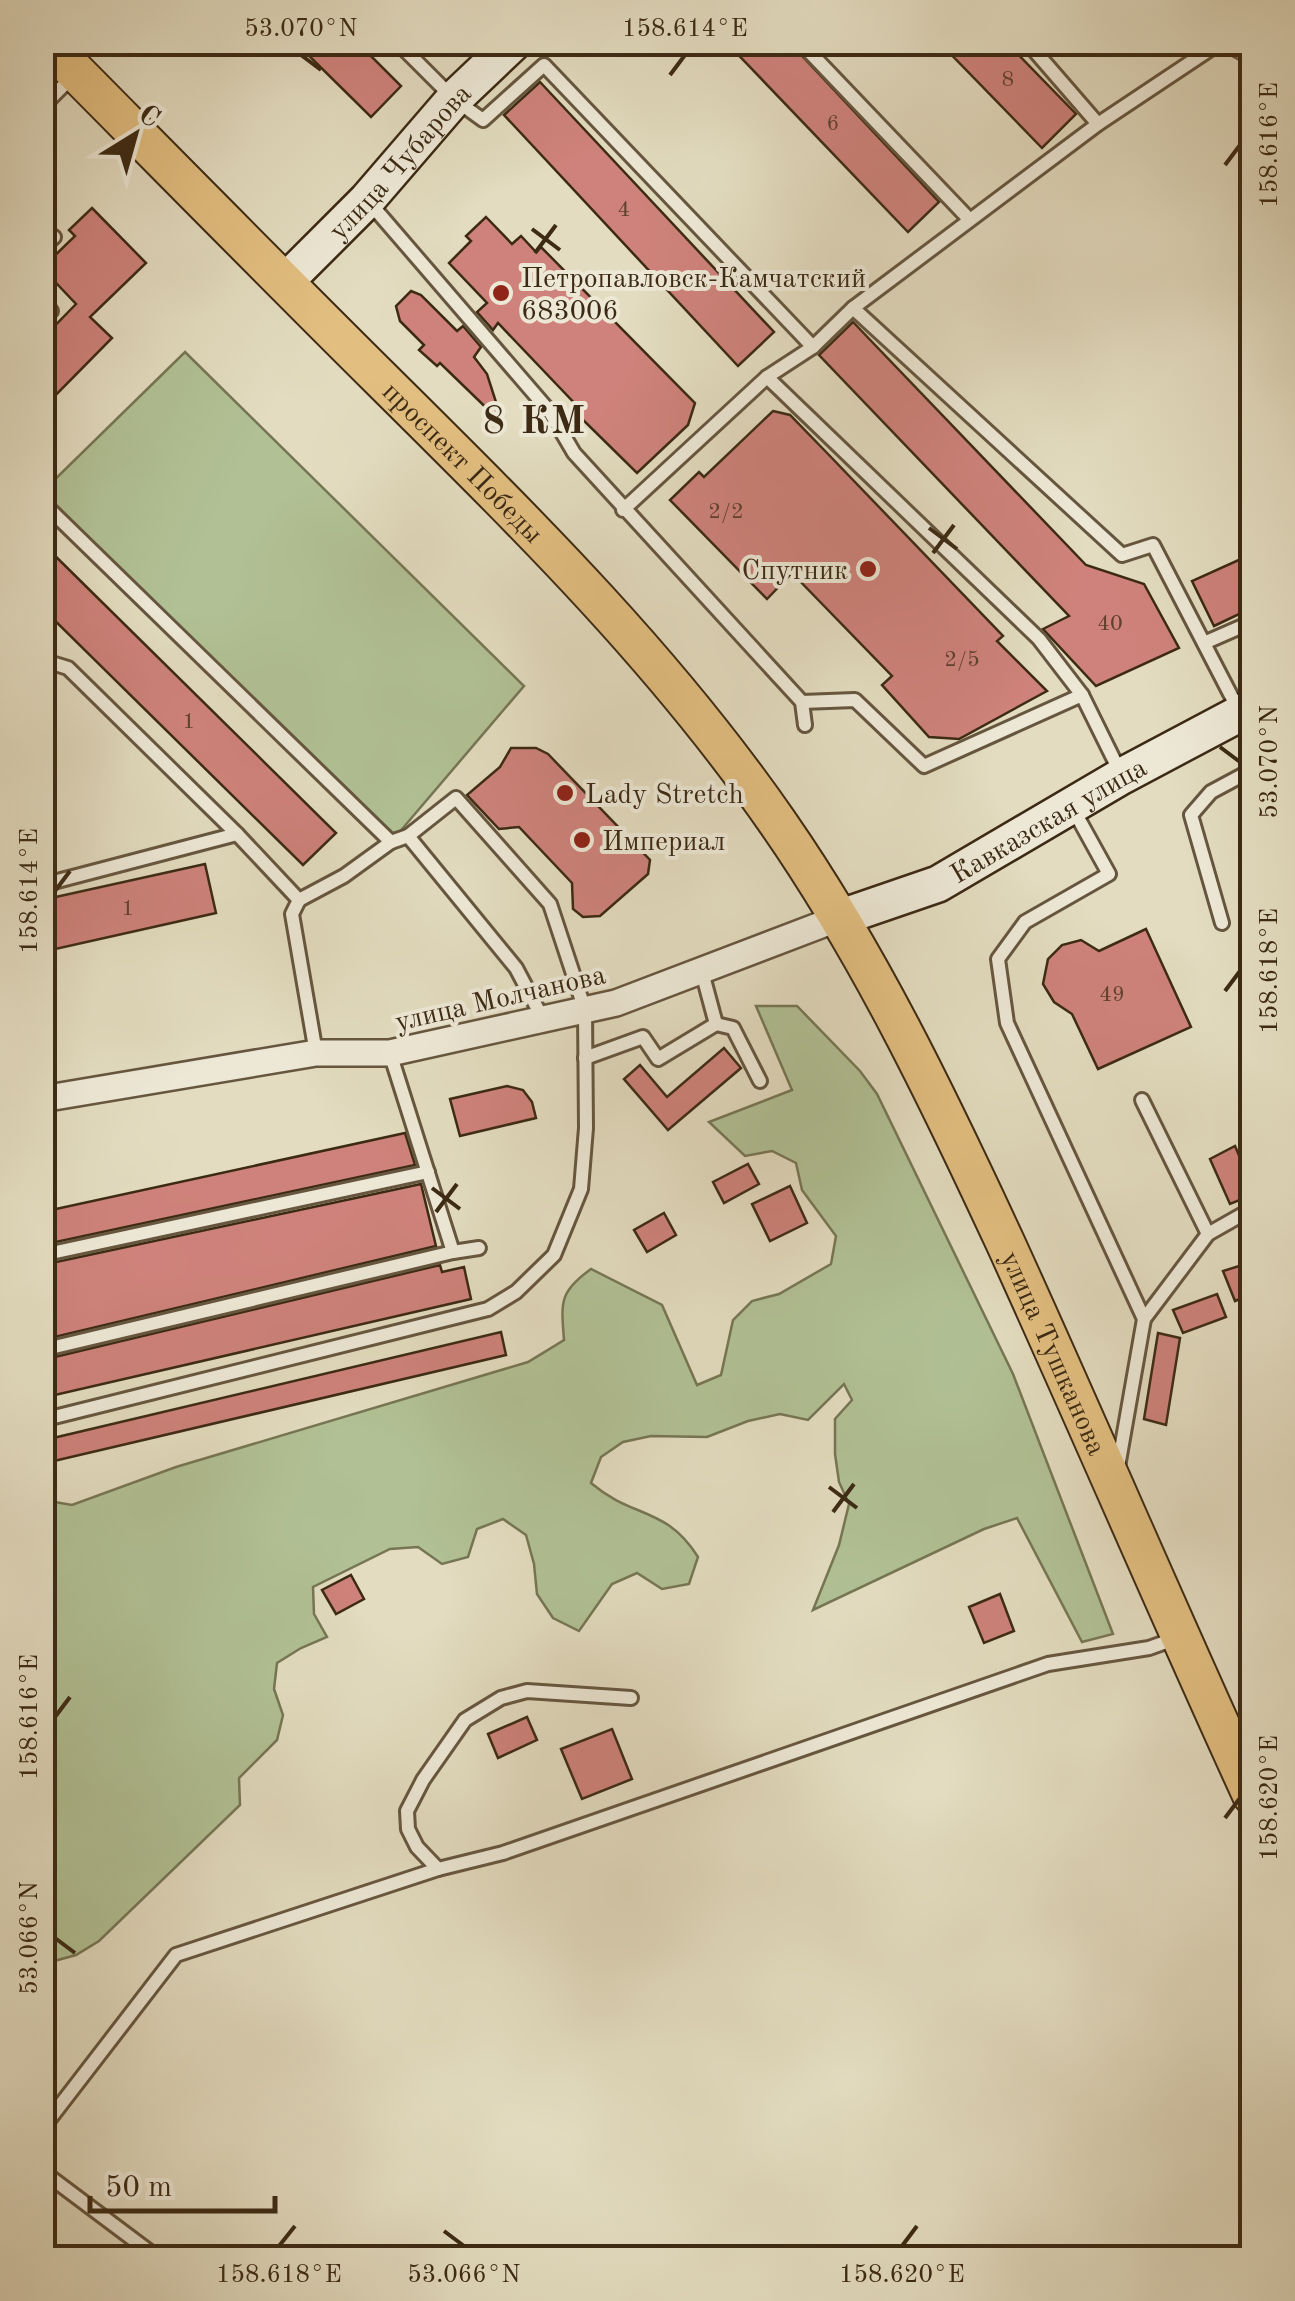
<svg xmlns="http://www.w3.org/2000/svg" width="1295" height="2301" viewBox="0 0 1295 2301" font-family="'Old Standard TT',serif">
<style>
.green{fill:#b1c195;stroke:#767654;stroke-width:2.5}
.building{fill:#ce827b;stroke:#3c2a14;stroke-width:2.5}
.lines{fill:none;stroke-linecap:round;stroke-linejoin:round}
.lane-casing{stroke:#66563f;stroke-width:18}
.street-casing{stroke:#66563f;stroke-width:30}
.secondary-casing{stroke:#3c2a14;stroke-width:40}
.primary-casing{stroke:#3c2a14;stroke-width:42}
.lane{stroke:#ede8d6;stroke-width:12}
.street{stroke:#ede8d6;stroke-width:25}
.secondary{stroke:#ede8d6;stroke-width:35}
.primary{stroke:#e2be80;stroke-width:38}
.ticks{fill:none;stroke:#3c2a14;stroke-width:4}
.poi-dot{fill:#8f2418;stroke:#ede8d6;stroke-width:4}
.labels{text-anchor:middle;stroke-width:8;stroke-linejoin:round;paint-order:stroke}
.number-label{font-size:22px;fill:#60402e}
.street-label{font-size:28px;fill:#3c2a14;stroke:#ede8d6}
.poi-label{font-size:28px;fill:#3c2a14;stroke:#ede8d6;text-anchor:start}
.district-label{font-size:38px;font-weight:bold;letter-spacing:2.5px;fill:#3c2a14;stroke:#ede8d6}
.neatline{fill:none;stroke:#3c2a14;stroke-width:4}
.ticks-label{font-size:25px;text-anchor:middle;fill:#3c2a14}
</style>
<rect width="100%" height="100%" fill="#e3dcc0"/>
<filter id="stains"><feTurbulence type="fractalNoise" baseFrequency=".002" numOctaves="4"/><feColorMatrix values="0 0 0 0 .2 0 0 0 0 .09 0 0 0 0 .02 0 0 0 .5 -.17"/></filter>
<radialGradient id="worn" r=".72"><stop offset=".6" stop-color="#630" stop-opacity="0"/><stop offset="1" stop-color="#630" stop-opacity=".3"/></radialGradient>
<g class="green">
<path d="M185 352 524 686 391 842 43 502V491Z"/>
<path d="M756 1006H797L860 1071 877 1094 1013 1374 1113 1634 1082 1642 1017 1518 984 1529 813 1610 839 1545 849 1504 839 1482 835 1454V1419L852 1400 844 1384 808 1420 780 1414 748 1421 707 1437 651 1436 623 1442 601 1457 591 1483C633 1519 666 1506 698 1557L689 1584 662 1589 637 1573 612 1584 579 1631 553 1618 537 1594 534 1564 526 1535 503 1519 477 1529 468 1557 442 1564 418 1547 390 1549 313 1587 314 1614 327 1637 301 1648 277 1663 274 1689 283 1715 277 1740 239 1778 240 1805 99 1941 76 1955 43 1964V1500L72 1505 176 1467 528 1362 564 1340C561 1302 559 1292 591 1269L662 1305 697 1385 721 1375 733 1320 752 1301 779 1294 831 1264 836 1236 802 1190 796 1163 772 1151 745 1156 709 1122 792 1090Z"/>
</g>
<g class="building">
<path d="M295 42H357L401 86 371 117Z"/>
<path d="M726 42H789L939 202 908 232Z"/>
<path d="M939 42H1006L1076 114 1042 148Z"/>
<path d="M540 82 774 332 738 366 504 115Z"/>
<path d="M92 208 146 263 90 317 112 338 42 409V339L76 304 42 268 75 236 69 230Z"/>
<path d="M486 217 512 244 521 236 536 252 541 247 695 403 688 425 637 473 576 413 580 409 498 323 493 330 477 312 487 303 449 263 471 241 466 236Z"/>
<path d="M411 291 421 295 457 331 463 326 481 347 474 357 487 374 503 424 440 363 437 366 419 350 424 345 400 321 396 306Z"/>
<path d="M853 322 1086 565 1144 584 1179 648 1096 686 1043 629 1069 616 819 355Z"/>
<path d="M773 411 790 415 829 455 1003 636 997 641 1047 691 959 739 929 737 882 685 892 676 792 573 767 599 670 500 699 472 704 477Z"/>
<path d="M42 543 336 833 303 865 42 608Z"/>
<path d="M1252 554V608L1214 626 1192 581Z"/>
<path d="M511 748H536L548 754 650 860 648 874 600 916 583 917 573 909 572 883 519 827 499 829 467 795 500 767Z"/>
<path d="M205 864 216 913 42 952V900Z"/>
<path d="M1146 929 1191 1027 1098 1069 1072 1014 1054 1002 1043 984 1048 959 1062 945 1081 940 1099 951Z"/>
<path d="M724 1048 741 1068 668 1130 624 1079 640 1065 667 1097Z"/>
<path d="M507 1086 523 1090 532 1102 536 1118 460 1136 450 1099Z"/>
<path d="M405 1133 415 1165 42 1245V1212Z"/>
<path d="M1235 1146 1252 1186V1195L1230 1204 1210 1159Z"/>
<path d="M748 1164 759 1184 724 1203 713 1182Z"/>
<path d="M421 1184 436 1246 42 1340V1265Z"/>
<path d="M790 1186 807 1223 770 1241 752 1204Z"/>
<path d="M664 1213 676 1235 647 1252 634 1230Z"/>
<path d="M1252 1262V1294L1235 1301 1223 1271Z"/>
<path d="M440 1265 442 1272 464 1267 471 1299 42 1398V1360Z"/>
<path d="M1217 1294 1226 1317 1183 1333 1173 1310Z"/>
<path d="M501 1332 506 1355 54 1461 49 1439Z"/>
<path d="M1158 1333 1180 1338 1166 1425 1144 1419Z"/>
<path d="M351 1575 364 1599 336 1614 322 1590Z"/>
<path d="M1000 1594 1014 1631 984 1643 969 1607Z"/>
<path d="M527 1717 537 1740 498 1758 488 1734Z"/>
<path d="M612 1729 632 1779 582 1799 561 1749Z"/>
</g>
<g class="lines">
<defs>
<g id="lane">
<path d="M397 42 454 99 483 120 544 65 813 347"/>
<path d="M800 42 969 219"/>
<path d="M1027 42 1098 124"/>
<path d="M42 107 75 74"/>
<path d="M369 202 550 412 574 453 802 702 805 725"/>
<path d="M42 248 54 237"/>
<path d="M42 301 51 311 42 320"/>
<path d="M853 308 1122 555 1153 545 1239 711"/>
<path d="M767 377 1039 639 1082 695 1121 774"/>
<path d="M42 502 391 842 344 876 299 900"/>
<path d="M623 510 767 377 813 347 853 308 1098 124 1221 42"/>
<path d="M1204 643 1252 622"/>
<path d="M42 660 68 668 237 834 299 900 292 914 316 1053"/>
<path d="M802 702 855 700 924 766 1082 695"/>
<path d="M1072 807 1109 874 1025 922 998 959 1007 1023 1144 1319 1118 1467"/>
<path d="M408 836 516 968 543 1019"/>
<path d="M42 885 237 834"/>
<path d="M1222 923 1191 815 1211 792 1252 770"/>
<path d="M716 1024 733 1028 760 1081"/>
<path d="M390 1053 453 1252 479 1248"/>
<path d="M585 1058 643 1037 658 1059 716 1024 702 972"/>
<path d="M1142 1100 1208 1234"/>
<path d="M42 1255 428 1172"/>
<path d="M1144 1319 1208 1234 1252 1209"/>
<path d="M42 1350 453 1252"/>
<path d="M42 1420 488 1309 516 1292 554 1255 581 1189 586 1128 585 1010 550 904 456 798 408 836 391 842"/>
<path d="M631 1698 527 1691 501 1698 465 1720 423 1780 407 1811 408 1829 417 1847 438 1869 503 1853 1048 1664 1149 1648 1177 1638"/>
<path d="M42 2129 176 1955 438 1869"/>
<path d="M42 2171 158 2258"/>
</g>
<g id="street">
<path d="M1235 42 1252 51"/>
<path d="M42 1099 316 1053H390L616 1003 839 918"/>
</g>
<g id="secondary">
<path id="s1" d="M284 283 367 200 454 99 514 42"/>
<path id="s2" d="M839 918 938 884 1122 776 1252 707"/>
</g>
<g id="primary">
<path id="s3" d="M46 42C158 155 270 269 382 380 525 522 663 657 778 823 869 954 938 1098 1005 1242 1089 1426 1168 1612 1252 1795"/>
</g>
</defs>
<use href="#lane" class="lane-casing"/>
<use href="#street" class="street-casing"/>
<use href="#secondary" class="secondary-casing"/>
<use href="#primary" class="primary-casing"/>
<use href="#lane" class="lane"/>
<use href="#street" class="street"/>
<use href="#secondary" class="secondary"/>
<use href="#primary" class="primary"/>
</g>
<path class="ticks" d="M301 55 321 70M670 75 685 55M1225 165 1240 145M532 229 560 250M535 253 556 225M929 528 957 549M933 553 954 525M1220 747 1240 762M55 891 70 871M1225 991 1240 971M432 1188 460 1209M436 1212 457 1184M829 1487 857 1508M833 1512 854 1484M55 1717 70 1697M1225 1818 1240 1798M55 1938 75 1953M444 2231 464 2246M279 2246 295 2226M902 2246 917 2226"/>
<g class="poi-dot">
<circle cx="501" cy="293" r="10"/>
<circle cx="868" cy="569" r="10"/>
<circle cx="565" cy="793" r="10"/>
<circle cx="582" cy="840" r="10"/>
</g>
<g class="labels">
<g class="number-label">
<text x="1008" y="86">8</text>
<text x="833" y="130">6</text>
<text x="624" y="216">4</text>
<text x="726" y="518">2/2</text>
<text x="1110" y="630">40</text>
<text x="962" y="666">2/5</text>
<text x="189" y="728">1</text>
<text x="128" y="915">1</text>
<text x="1112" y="1001">49</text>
</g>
<g class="street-label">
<text dy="10" stroke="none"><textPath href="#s1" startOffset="168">улица Чубарова</textPath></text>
<text dy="10" stroke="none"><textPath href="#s3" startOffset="592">проспект Победы</textPath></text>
<text dy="10" stroke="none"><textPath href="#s2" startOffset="232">Кавказская улица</textPath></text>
<text transform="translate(500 997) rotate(-13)" y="10">улица Молчанова</text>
<text dy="10" stroke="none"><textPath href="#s3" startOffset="1670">улица Тушканова</textPath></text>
</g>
<g class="poi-label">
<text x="521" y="287">Петропавловск-Камчатский<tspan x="521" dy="32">683006</tspan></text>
<text x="848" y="579" text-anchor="end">Спутник</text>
<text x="585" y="803">Lady Stretch</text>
<text x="602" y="850">Империал</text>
</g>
<g class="district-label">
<text x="535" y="433">8 КМ</text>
</g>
</g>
<rect width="1295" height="2301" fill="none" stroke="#e3dcc0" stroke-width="110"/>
<g transform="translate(135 135) rotate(37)" stroke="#ede8d6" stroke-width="8" paint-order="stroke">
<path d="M0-8L18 38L0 25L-18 38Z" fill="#3c2a14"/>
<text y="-15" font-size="28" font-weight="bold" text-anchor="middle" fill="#3c2a14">С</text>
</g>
<path d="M90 2196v15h185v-15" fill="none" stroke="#3c2a14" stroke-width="5"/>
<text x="105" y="2196" font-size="30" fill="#3c2a14" stroke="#ede8d6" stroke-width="8" paint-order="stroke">50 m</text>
<rect x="55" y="55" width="1185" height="2191" class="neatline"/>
<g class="ticks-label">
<text x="301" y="36">53.070°N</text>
<text x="685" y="36">158.614°E</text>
<text transform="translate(1268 145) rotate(-90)" y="9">158.616°E</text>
<text transform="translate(1268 762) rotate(-90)" y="9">53.070°N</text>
<text transform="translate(28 891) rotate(-90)" y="9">158.614°E</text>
<text transform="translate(1268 971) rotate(-90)" y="9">158.618°E</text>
<text transform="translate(28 1717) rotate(-90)" y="9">158.616°E</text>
<text transform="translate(1268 1798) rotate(-90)" y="9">158.620°E</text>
<text transform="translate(28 1938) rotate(-90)" y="9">53.066°N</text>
<text x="279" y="2282">158.618°E</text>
<text x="464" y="2282">53.066°N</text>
<text x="902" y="2282">158.620°E</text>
</g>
<rect width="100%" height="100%" filter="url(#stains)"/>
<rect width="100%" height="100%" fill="url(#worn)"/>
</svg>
